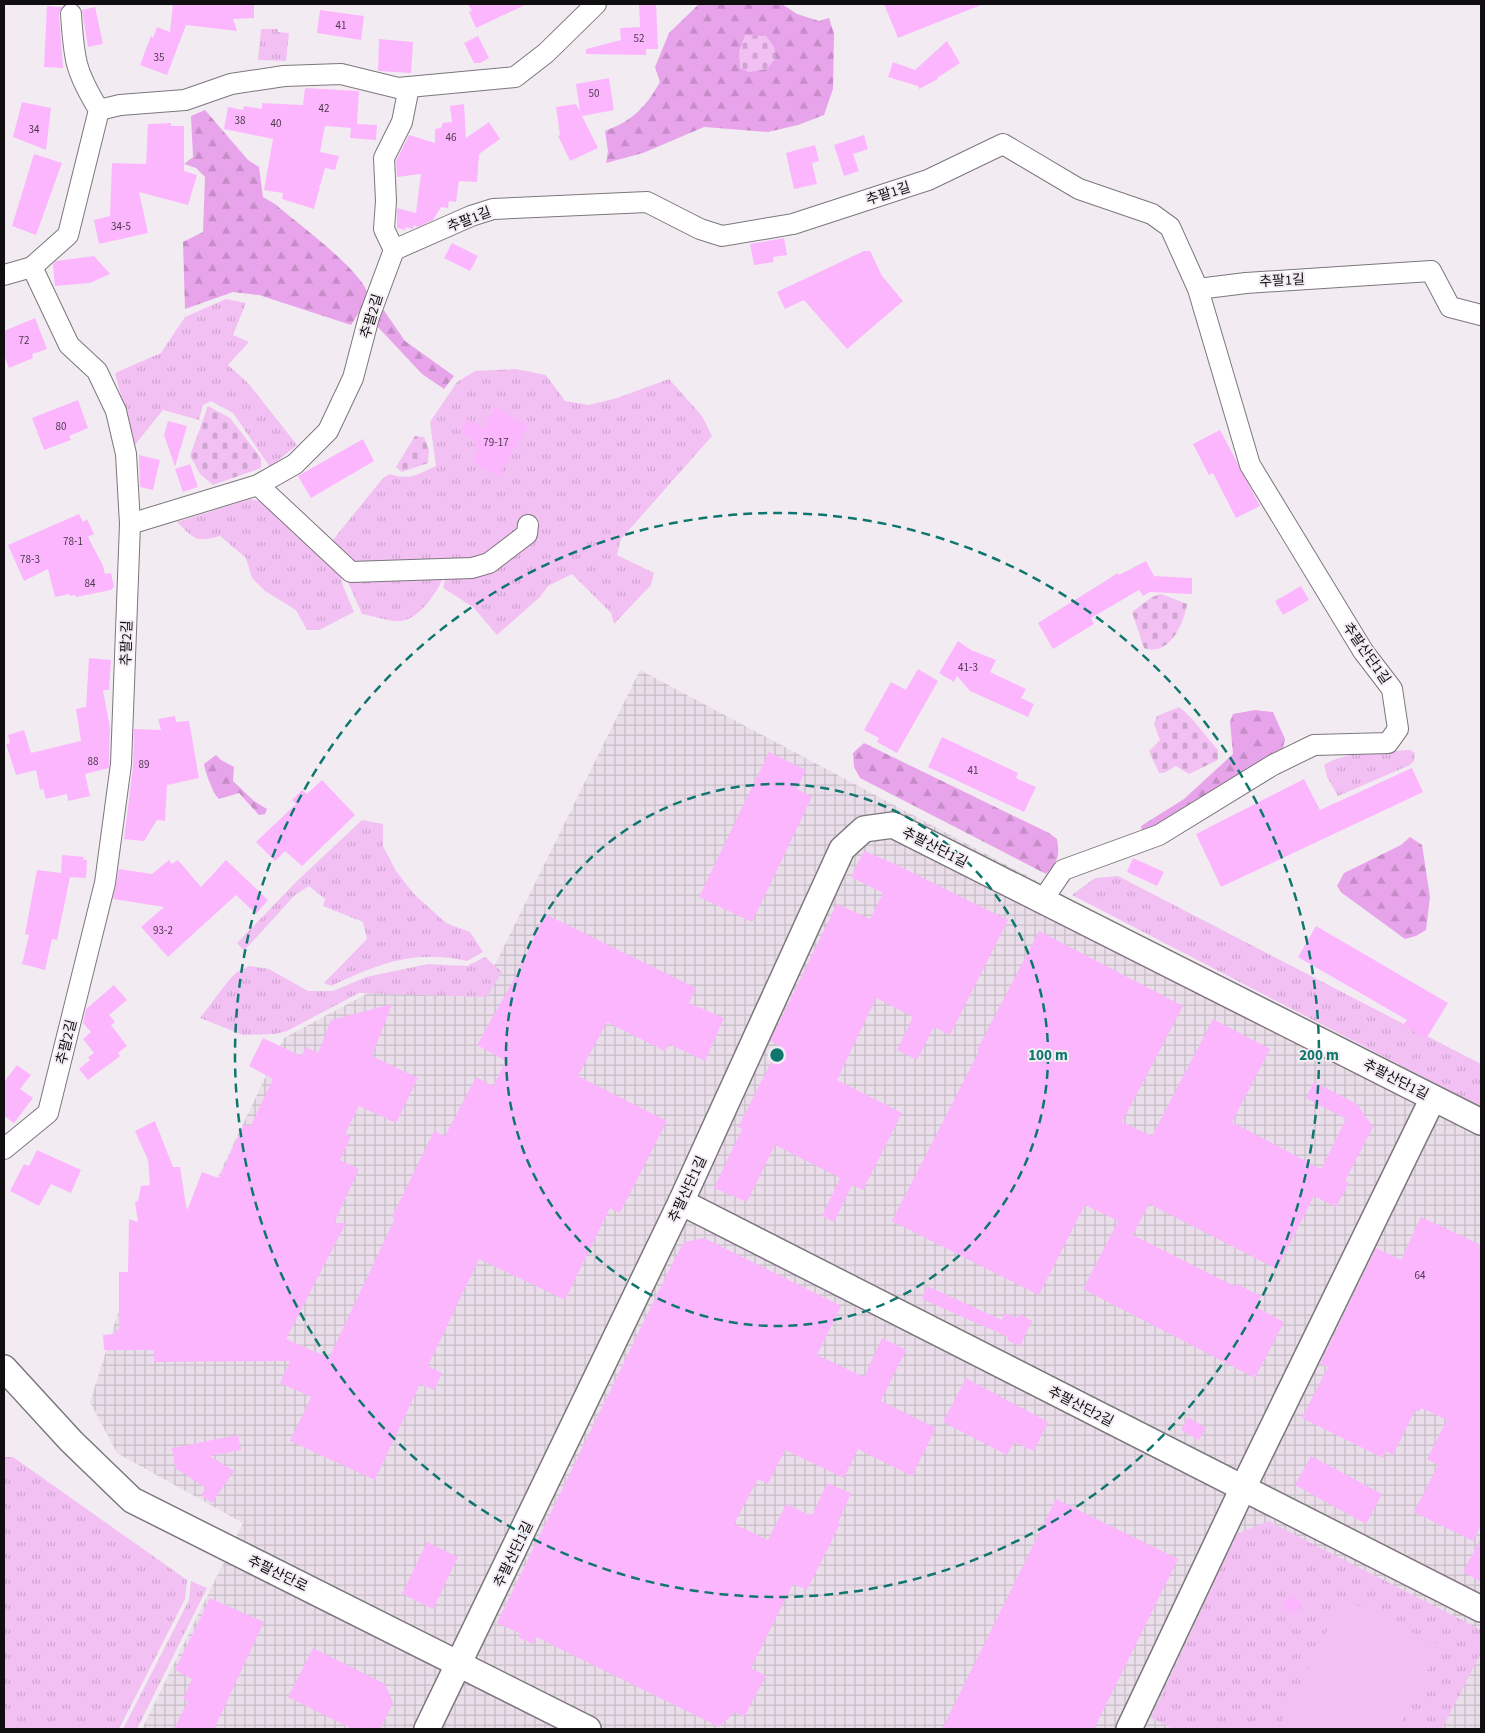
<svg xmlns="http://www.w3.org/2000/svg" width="1485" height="1733" viewBox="0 0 1485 1733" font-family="'Source Sans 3','Noto Sans KR',sans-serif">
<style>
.industrial{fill:url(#industrial-grid)}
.grass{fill:url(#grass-tufts)}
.forest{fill:url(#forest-firs)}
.cemetery{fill:url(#cemetery-stones)}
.garden{fill:#f3c0f4}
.building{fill:#fcb6fe}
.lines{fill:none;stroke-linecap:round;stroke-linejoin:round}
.minor-casing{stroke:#7c777c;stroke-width:22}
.tertiary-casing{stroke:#7c777c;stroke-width:28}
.minor{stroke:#fff;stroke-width:20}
.tertiary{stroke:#fff;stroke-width:25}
.ring{fill:none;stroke:#0f766e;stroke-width:2.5;stroke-dasharray:9 6}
.labels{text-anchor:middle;stroke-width:4;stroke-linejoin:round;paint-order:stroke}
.number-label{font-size:11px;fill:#4b384c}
.street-label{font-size:14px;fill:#100e10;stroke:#f2ecf2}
.centre{fill:#0f766e;stroke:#f2ecf2;stroke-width:2.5}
.ring-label{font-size:15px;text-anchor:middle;font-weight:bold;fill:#0f766e;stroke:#f2ecf2;stroke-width:4;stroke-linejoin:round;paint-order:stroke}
</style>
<defs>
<pattern id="industrial-grid" width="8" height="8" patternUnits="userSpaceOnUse" patternTransform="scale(1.25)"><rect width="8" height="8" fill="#e9dee9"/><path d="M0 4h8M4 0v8" fill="none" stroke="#c7bdc7"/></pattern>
<pattern id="grass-tufts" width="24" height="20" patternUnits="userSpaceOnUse" patternTransform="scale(1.25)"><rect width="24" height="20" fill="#f3c0f4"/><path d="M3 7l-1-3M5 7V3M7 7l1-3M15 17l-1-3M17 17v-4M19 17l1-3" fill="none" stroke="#cfa4d0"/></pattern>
<pattern id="forest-firs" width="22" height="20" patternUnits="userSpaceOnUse" patternTransform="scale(1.25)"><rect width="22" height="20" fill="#e8a4ea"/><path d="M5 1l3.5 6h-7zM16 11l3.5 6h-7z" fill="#c68cc8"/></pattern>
<pattern id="cemetery-stones" width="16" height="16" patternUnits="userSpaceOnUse" patternTransform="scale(1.25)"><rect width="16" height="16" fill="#f3c0f4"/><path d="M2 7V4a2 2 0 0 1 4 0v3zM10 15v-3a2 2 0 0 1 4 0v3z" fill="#cfa4d0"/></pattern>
</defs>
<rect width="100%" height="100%" fill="#f2ecf2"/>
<path class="industrial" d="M640 670 1481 1117V1729H142L243 1523 117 1453 90 1402 150 1211 204 1206 284 1038 374 990 483 989Z"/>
<g class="grass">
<path d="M261 29H278V32L289 33 286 61 258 60Z"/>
<path d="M226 299 246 303 233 335 249 342 228 365 249 384 297 445 270 467 233 413 211 401 203 405 199 420 163 410 134 446 115 373 161 353 185 317Z"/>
<path d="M516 369 546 375 565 401 589 405 617 398 669 379 702 416 712 436 621 539 617 555 654 573 651 585 614 624 611 613 572 574 548 586 540 597 497 635 473 607 443 588 446 575 356 563 332 541 383 478 390 474C410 481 418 474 436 466L430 422 457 382 475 371Z"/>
<path d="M250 499 266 502 341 576 343 586 354 612 319 630H307L296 610 265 591 252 578 246 558 220 536C196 543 194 539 177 522Z"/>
<path d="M443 578C436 594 419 619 401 621 389 622 374 616 362 614L347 580Z"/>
<path d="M1410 750 1415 753 1414 761 1410 765 1338 796 1327 777 1324 765C1348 750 1383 752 1410 750Z"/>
<path d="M362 820 383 824V846L396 871 414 894 446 923 470 932 483 952 467 961C414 949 378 964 331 986L324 983 367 939 363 922 323 906 325 899 309 886 295 895 244 951 237 943 297 881Z"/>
<path d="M1118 876 1481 1064V1107L1072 895 1095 878Z"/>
<path d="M485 957 502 972 487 997 359 993 287 1031 275 1034 243 1035 200 1018 229 980 237 972 249 966 269 969 308 991H333L366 977 428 964 467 966Z"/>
<path d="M4 1457H13L187 1580 185 1599 119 1729H4Z"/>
<path d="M1268 1521 1481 1630V1653L1442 1729H1173L1151 1718 1237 1534Z"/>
<path d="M191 1581 207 1588 137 1729H123L189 1600Z"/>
</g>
<g class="forest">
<path d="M699 4H782L797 14 819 21 829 18 834 34 833 89 824 115 798 125 768 132 704 127 643 153 606 163 608 151 605 131C632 121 646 107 660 82L655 67 669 33Z"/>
<path d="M205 110 248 160 259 167 263 197 275 204C299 225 361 269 369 296L351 325 259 295 233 292 185 309 183 242 203 232 205 177 196 168 184 164 193 157 191 116Z"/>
<path d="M383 309 405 341 454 376 444 389 422 374 376 325Z"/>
<path d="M1255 710 1273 712 1285 739 1282 752 1178 815 1142 832 1141 826 1184 799 1233 754 1230 722 1233 714Z"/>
<path d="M864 743 1049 833 1057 839C1060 855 1058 862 1046 874L860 778 854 767 853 753Z"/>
<path d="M216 755 221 760 234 767 233 781 254 801 267 809 265 814 259 815 239 793 219 799C213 793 205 772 204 764Z"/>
<path d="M1410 837 1422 845 1430 897 1426 930 1416 936 1405 939 1342 893 1337 886 1344 873 1401 845Z"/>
</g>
<g class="cemetery">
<path d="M745 35 766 36 774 47 776 58 767 69 749 72 740 68 739 52Z"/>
<path d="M208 406 230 418 261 458V468L213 485 200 474 190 456Z"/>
<path d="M415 436 424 437 429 450 428 463 402 472 396 467Z"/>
<path d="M1161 594 1187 604C1184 624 1169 657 1144 648L1132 612 1152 597Z"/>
<path d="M1179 707C1194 718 1205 736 1218 750V760L1189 774 1176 766 1164 773H1159L1149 751 1160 740 1154 724 1157 716Z"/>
</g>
<path class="garden" d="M1343 1598 1440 1646 1398 1729H1278Z"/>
<g class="building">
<path d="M173 4H254V18L233 19 237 31 186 25 167 75 140 65 151 36 153 38 157 27 170 32Z"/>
<path d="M468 4H527L476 28 469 12 472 11Z"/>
<path d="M639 4H656L658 49H646V55L586 54V49L621 40 620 28 640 27Z"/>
<path d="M884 4H981V5L898 38Z"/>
<path d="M47 6 62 7 59 15 63 68 44 67Z"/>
<path d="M95 7 103 44 88 47 82 10Z"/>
<path d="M320 10 364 16 361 40 317 33Z"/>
<path d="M478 36 489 58 480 63H474L464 43Z"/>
<path d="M379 39 413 42 411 73 378 71Z"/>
<path d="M947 41 960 63 937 78 938 79 919 89 918 86 888 77 893 62 915 70Z"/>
<path d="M609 78 614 110 582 116 598 148 570 161 558 136 560 135 556 107 576 104 580 111 576 84Z"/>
<path d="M305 88 359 91 357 124 377 125 376 140 350 138 351 128 325 126 320 152 339 156 335 170 325 168 320 186H318L320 187 314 209 282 199 283 193 264 190 273 139 224 129 228 107 243 110 244 106 262 109V103L303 105Z"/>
<path d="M22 102 51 108 46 150 13 137Z"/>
<path d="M464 104 466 138 489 122 500 139 479 154 477 182 459 181 456 202 449 201 448 208 441 207 433 220 418 227 414 225 415 220 413 229 405 227 406 230 397 228V208L416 213 421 174 397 177 396 161 409 135 435 143V129L441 128 443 123 452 122 450 106Z"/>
<path d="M171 123V126H184V171L197 175 188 205 139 192 148 233 99 244 94 220 110 216 112 163 146 164 148 124Z"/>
<path d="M864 135 868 149 853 154 859 171 844 176 834 145Z"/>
<path d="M815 145 819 161 812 163 817 184 794 189 786 153Z"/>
<path d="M34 154 62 163 36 235 12 226Z"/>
<path d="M784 238 787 255 773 257 774 262 754 265 750 244Z"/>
<path d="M452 243 478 256 470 271 444 258Z"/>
<path d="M864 251H870L882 276 903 301 847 349 804 300 785 309 777 292Z"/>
<path d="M94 256 110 274 90 283 55 286 53 264 56 261Z"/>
<path d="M35 318 47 349 32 354 33 358 9 368 4 355V331Z"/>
<path d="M78 400 88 428 69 436 71 440 44 450 32 418Z"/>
<path d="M495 407 528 426 498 476 472 461 480 448 473 444 475 441 460 432 468 419 483 428Z"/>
<path d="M168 421 187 426 175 467 164 435Z"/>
<path d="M1220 430 1260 506 1236 518 1213 473 1209 475 1193 444Z"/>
<path d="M363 439 374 461 311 498 298 476Z"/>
<path d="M139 455 160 460 153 490 140 487Z"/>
<path d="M190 464 198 487 183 492 175 469Z"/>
<path d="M79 514 83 522 87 519 94 534 88 537 103 566 105 574 111 573 114 587 111 590 76 597 75 595 70 596 69 594 55 597 48 569 24 581 8 545Z"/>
<path d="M1146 561 1154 576 1192 578V594L1150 592 1143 596 1139 590 1091 618 1094 624 1053 649 1038 623 1118 573 1119 575Z"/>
<path d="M1301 586 1309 600 1283 615 1275 601Z"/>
<path d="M958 641 971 650 996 660 990 672 1026 689 1021 698 1034 704 1028 717 970 691 957 676 954 682 939 673Z"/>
<path d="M89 658 111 660 109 690H103L110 728 109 768 85 774 90 796 68 801 67 794 46 799 43 789 40 790 36 770 16 775 6 744 10 743 8 735 24 730 31 753 81 741 76 709 86 707Z"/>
<path d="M918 669 938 681 897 753 877 742 879 738 864 730 891 682 906 690Z"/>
<path d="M175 716 176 722 189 721 199 778 167 785 165 821 157 820 144 841 124 839 133 766 134 729 161 730 158 719Z"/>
<path d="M942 737 1018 773 1016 778 1036 787 1024 812 928 767Z"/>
<path d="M769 752 806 770 797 789 812 797 752 922 699 897Z"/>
<path d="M1412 768 1423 792 1221 887 1196 834 1304 779 1320 810Z"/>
<path d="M322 780 355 815 302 866 285 851 275 861 256 842 296 804 292 800 302 790 307 794Z"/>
<path d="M864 851 897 865 1008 920 950 1035 934 1027 917 1060 897 1050 913 1017 876 998 837 1080 902 1113 863 1190 852 1185 834 1222 822 1216 840 1178 775 1145 747 1202 714 1188 742 1129 738 1127 780 1045 770 1041 837 904 870 919 883 893 851 877Z"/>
<path d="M62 855 84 857 83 860H87L86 878 70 877 57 940 52 939 45 970 22 964 29 935 25 934 37 870 61 873Z"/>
<path d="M1133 858 1164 872 1157 886 1127 872Z"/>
<path d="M169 860 172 864 178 860 201 887 226 860 268 900 256 914 236 895 168 957 141 927 164 907 113 899 119 869 152 874Z"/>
<path d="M545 914 696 988 689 1003 724 1018 705 1061 669 1044 665 1051 607 1022 578 1076 667 1121 620 1213 610 1208 565 1300 479 1259 428 1366 442 1373 434 1390 420 1384 375 1480 290 1441 311 1397 280 1383 290 1361 154 1362V1350H104L103 1335 115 1334V1329L119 1330V1272H128L129 1219 138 1222 135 1202 138 1201 141 1186 150 1185 148 1160 135 1131 155 1121 173 1167H180L187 1211 202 1172 219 1178 244 1124 250 1127 273 1079 249 1066 263 1038 301 1056 306 1047 318 1053 331 1020 392 1004 372 1056 418 1078 396 1123 359 1106 345 1134 351 1137 340 1160 359 1169 334 1223H346L286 1339 329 1358 395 1218 392 1217 434 1131 445 1136 476 1077 493 1086 506 1061 477 1045 518 972Z"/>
<path d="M1316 926 1448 1003 1426 1039 1403 1025 1407 1020 1298 957Z"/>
<path d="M1039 931 1183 1006 1122 1122 1152 1136 1213 1019 1270 1049 1232 1122 1321 1169 1346 1119 1306 1098 1314 1082 1357 1104 1373 1127 1345 1181 1349 1183 1336 1207 1314 1196 1277 1269 1149 1204 1133 1235 1234 1286 1236 1284 1261 1296 1256 1307 1284 1322 1255 1378 1083 1289 1118 1221 1085 1205 1039 1295 892 1221 979 1051 977 1050Z"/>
<path d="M114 985 127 1000 109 1015 115 1022 111 1025 127 1046 118 1053 120 1056 88 1080 79 1069 90 1060 88 1057 94 1053 83 1039 91 1032 83 1023 86 1009Z"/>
<path d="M17 1065 31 1075 20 1089 33 1098 14 1123 4 1116V1082Z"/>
<path d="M37 1150 81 1170 71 1193 51 1184 39 1206 10 1191 24 1164 29 1166Z"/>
<path d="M1421 1217 1481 1245V1525L1473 1541 1414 1512 1438 1465 1427 1459 1447 1420 1421 1408 1419 1412 1415 1410 1393 1455 1386 1451 1383 1458 1302 1418 1328 1367 1320 1364 1376 1248 1401 1260Z"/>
<path d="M704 1238 841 1306 817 1355 864 1377 882 1338 906 1350 881 1401 936 1428 912 1476 858 1449 844 1478 785 1450 768 1484 758 1479 734 1524 768 1540 786 1504 812 1516 827 1483 851 1493 838 1523 840 1524 807 1590 793 1584 751 1668 766 1676 744 1717 735 1712 719 1727 536 1637 533 1644 519 1638 521 1634 497 1623 672 1264 684 1242Z"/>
<path d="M927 1286 1002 1320 1005 1313 1017 1318 1019 1314 1032 1321 1020 1346 1007 1340 1008 1337 922 1299Z"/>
<path d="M966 1378 1048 1422 1034 1451 1014 1442 1007 1455 943 1422Z"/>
<path d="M1188 1417 1206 1428 1199 1440 1181 1430Z"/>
<path d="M238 1435 241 1450 210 1456 234 1471 212 1503 201 1495 206 1488 175 1468 172 1448Z"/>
<path d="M1311 1456 1382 1494 1366 1524 1295 1485Z"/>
<path d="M1056 1499 1178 1559 1094 1729H942Z"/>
<path d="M1481 1538V1582L1463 1572Z"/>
<path d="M427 1542 458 1557 433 1609 402 1594Z"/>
<path d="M1289 1596 1302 1603 1295 1615 1282 1608Z"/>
<path d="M210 1598 264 1622 214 1729H174L188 1701 183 1699 192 1679 175 1670Z"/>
<path d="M313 1648 385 1684 393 1703 380 1729H352L288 1697Z"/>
</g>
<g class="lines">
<defs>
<g id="minor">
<path d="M409 87 402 122 384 158 386 201 384 229 394 250 471 216 493 209 647 202 700 229 722 236 793 224 928 180 1003 144 1079 189 1152 214 1170 227 1198 289 1250 465 1363 651 1392 689 1398 729 1388 743 1314 745 1273 765 1159 835 1063 870 1042 901"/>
<path d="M99 110 120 105 185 100 231 84 284 76 341 74 398 88 515 77 546 53 596 4"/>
<path d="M32 267 69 345 97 371 116 411 126 454 130 524"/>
<path d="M4 275 32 267 68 235 99 110C75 71 74 59 71 14"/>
<path d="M1198 289 1246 283 1431 271 1450 307 1481 315"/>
<path d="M258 485 351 572 472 568 489 563 527 534 528 525"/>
<path d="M4 1149 48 1113 105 883 121 764 130 524 258 485 295 464 328 431 353 378 369 317 394 250"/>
</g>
<g id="tertiary">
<path d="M681 1202 1481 1609"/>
<path d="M4 1368 71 1441 132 1500 588 1729"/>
<path d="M427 1729 681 1202 842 849 864 829 893 825 1481 1122"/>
<path d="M1129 1729 1243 1488 1433 1098"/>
</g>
</defs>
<use href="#minor" class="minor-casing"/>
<use href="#tertiary" class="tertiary-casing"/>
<use href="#minor" class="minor"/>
<use href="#tertiary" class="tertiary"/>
</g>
<g class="ring">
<circle cx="777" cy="1055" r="271"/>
<circle cx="777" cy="1055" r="542"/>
</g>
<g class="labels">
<g class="number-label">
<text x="341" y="29">41</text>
<text x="639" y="42">52</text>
<text x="159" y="61">35</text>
<text x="594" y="97">50</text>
<text x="324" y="112">42</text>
<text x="240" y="124">38</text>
<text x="276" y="127">40</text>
<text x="34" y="133">34</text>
<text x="451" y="141">46</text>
<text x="121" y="230">34-5</text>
<text x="24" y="344">72</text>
<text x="61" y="430">80</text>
<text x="496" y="446">79-17</text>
<text x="73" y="545">78-1</text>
<text x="30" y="563">78-3</text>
<text x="90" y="587">84</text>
<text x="968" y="671">41-3</text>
<text x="93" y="765">88</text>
<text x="144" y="768">89</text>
<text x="973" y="774">41</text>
<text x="163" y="934">93-2</text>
<text x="1420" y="1279">64</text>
</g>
<g class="street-label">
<text transform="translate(888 193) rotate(-18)" y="5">추팔1길</text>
<text transform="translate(469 219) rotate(-21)" y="5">추팔1길</text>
<text transform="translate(1282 280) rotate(-3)" y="5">추팔1길</text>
<text transform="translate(371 316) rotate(-73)" y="5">추팔2길</text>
<text transform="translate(126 643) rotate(-88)" y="5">추팔2길</text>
<text transform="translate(1367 653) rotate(55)" y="5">추팔산단1길</text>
<text transform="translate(935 847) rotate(27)" y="5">추팔산단1길</text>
<text transform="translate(66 1042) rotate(-76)" y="5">추팔2길</text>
<text transform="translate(1396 1079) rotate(27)" y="5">추팔산단1길</text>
<text transform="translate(687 1189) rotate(-65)" y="5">추팔산단1길</text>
<text transform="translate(1081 1406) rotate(27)" y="5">추팔산단2길</text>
<text transform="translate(513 1554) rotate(-64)" y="5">추팔산단1길</text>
<text transform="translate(278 1573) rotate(26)" y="5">추팔산단로</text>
</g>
</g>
<circle cx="777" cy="1055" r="8" class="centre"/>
<g class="ring-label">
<text x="1048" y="1060">100 m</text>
<text x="1319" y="1060">200 m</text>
</g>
<rect width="1485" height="1733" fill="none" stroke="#100e10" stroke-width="10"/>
</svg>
